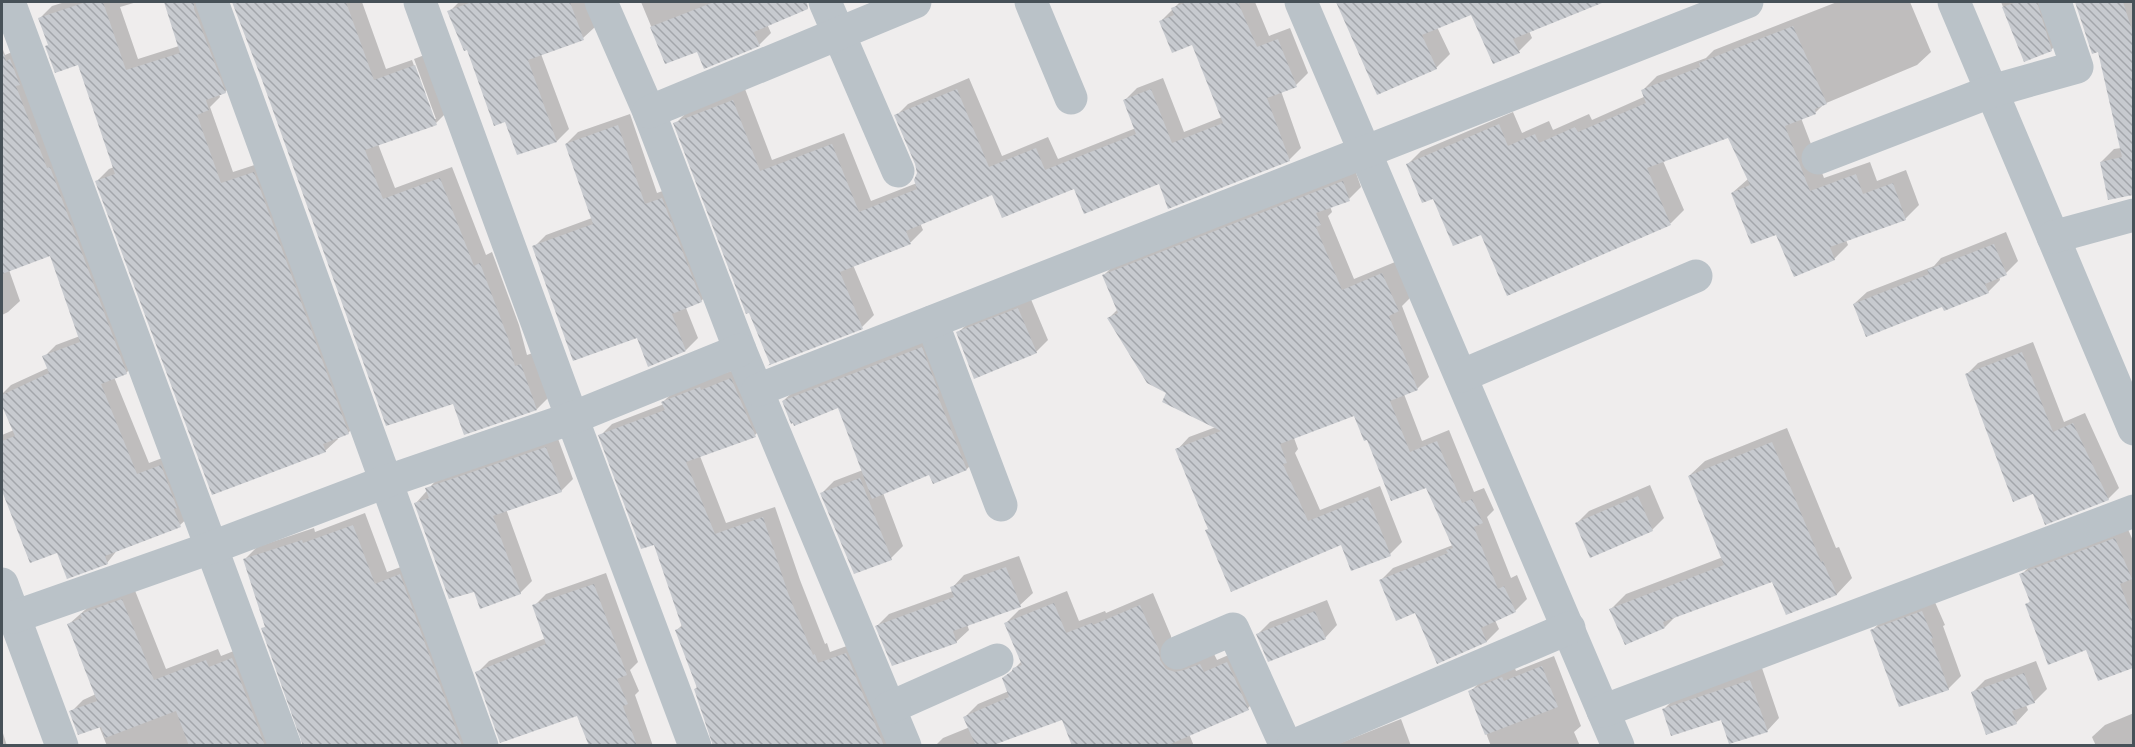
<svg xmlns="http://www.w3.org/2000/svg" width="2135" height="747" viewBox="0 0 2135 747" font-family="'Golos Text',sans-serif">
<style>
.shadow{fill:#0003}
.building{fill:url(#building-back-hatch)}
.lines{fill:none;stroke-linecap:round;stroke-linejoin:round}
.minor{stroke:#bac2c8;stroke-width:33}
</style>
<defs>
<pattern id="building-back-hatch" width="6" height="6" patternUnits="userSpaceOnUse" patternTransform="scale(1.5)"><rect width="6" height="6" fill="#c7cacf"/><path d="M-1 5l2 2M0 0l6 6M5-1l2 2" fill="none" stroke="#a3a6ab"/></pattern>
</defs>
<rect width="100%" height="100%" fill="#efeded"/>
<g class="shadow">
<path d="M65 2H137L120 7 138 59 179 46 165 2H208L237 80 225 92 219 94 220 97 210 107 233 172 267 161 360 421 348 433 337 437 338 439 325 451 97 181 109 169 114 167 79 63 49 45 40 18 52 6Z"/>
<path d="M233 2H362L386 69 412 60 433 119H436L414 59 427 54 448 111 436 123 378 144 395 188 452 167 486 255 492 252 519 325 527 355 533 353 549 397 537 409 454 402 263 80Z"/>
<path d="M459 2H586L595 27 583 38 541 54 569 129 557 141 518 154 506 120 449 12Z"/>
<path d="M641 2H807L796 13 767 24 771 33 759 45 698 50 666 62Z"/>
<path d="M1180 2H1255L1269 36 1290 28 1308 73 1296 85 1281 91 1301 148 1289 160 1160 182 993 193 920 223 923 230 911 242 853 265 874 315 862 327 675 124 687 112 745 89 772 160 844 133 871 201 917 183 918 173 917 163 896 116 908 104 969 78 1002 156 1048 137 1058 159 1136 128 1125 100 1137 88 1163 78 1184 132 1222 117 1193 43 1161 21Z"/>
<path d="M1339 2H1597L1594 5 1529 31 1532 38 1519 51 1471 14 1437 27 1450 54 1436 68 1378 93Z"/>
<path d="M1837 2H1910L1931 52 1917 65 1824 104 1816 112 1801 118 1824 178 1870 162 1877 181 1906 170 1919 205 1905 219 1846 240 1848 245 1834 259 1777 233 1732 193 1748 179 1729 136 1663 161 1684 210 1671 223 1508 294 1481 233 1434 197 1408 164 1421 151 1513 112 1522 133 1549 121 1553 130 1589 114 1592 120 1646 96 1643 90 1657 76 1706 58 1714 50Z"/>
<path d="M2001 2H2052L2064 37 2051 50 2025 60Z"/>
<path d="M2076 2H2134V193L2109 198 2101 162 2114 149 2121 148 2099 50 2093 52Z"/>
<path d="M2 47 5 55 22 48 138 361 126 373 114 377 149 463 173 454 192 514 180 525 118 549 107 563 58 551 30 562 2 487V435L14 430 2 403V394L11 385 48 368 44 357 56 345 80 336 51 254 9 270 20 301 8 312 2 315Z"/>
<path d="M630 114 657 193 674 187 713 289 701 301 686 308 698 338 686 350 638 336 534 247 546 235 592 218 566 144 578 132Z"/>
<path d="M1355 170 1361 187 1349 199 1330 206 1332 212 1328 216 1354 279 1395 262 1410 298 1402 306 1429 377 1417 389 1404 394 1422 441 1449 430 1474 492 1484 488 1494 510 1487 517 1511 578 1517 575 1527 599 1515 611 1495 620 1499 629 1487 641 1416 611 1381 580 1393 568 1453 545 1427 486 1368 438 1355 414 1294 438 1298 449 1295 453 1320 510 1380 486 1402 542 1390 554 1341 543 1209 528 1177 450 1189 437 1216 427 1168 392 1109 318 1118 309 1104 275 1116 263Z"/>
<path d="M2006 232 2018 261 2006 273 1999 276 2000 280 1988 292 1943 305 1854 304 1867 292 1934 266 1941 258Z"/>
<path d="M1030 297 1048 340 1036 352 958 333 970 321Z"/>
<path d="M934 336 979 456 967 469 934 482 930 473 883 493 903 546 891 558 822 493 834 481 863 470 839 407 783 401 796 389Z"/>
<path d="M2033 342 2064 422 2085 413 2119 488 2108 499 2034 492 1967 374 1978 363Z"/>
<path d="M743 367 767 423 755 435 700 456 726 523 775 507 800 580 825 644 827 643 830 652 858 642 903 746H715L695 689 698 686 677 630 682 625 655 543 600 436 612 424 664 404 663 402 675 390Z"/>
<path d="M1787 428 1836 548 1839 547 1852 578 1837 594 1787 613 1773 580 1676 616 1665 627 1611 609 1626 594 1723 557 1689 476 1705 461Z"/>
<path d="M557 436 573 479 561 491 506 509 532 581 520 593 475 590 416 503 439 477Z"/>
<path d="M1650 485 1664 518 1652 530 1577 523 1589 511Z"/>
<path d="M365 513 387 572 412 563 479 746H306L263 629 266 626 245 559 257 547 314 528 315 532Z"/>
<path d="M2127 527 2134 543V666L2099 679 2087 648 2027 605 2031 600 2021 575 2033 563Z"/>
<path d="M1019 556 1033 593 1020 605 967 624 969 630 956 642 877 626 889 614 953 591 952 588 964 575Z"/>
<path d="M606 573 638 662 630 670 639 691 635 695 653 746H590L578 714 477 673 489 661 546 638 534 606 546 594Z"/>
<path d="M134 588 166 669 218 649 221 656 244 647 269 746H107L99 726 71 712 83 700 96 694 69 624 94 602Z"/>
<path d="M1067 591 1079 621 1105 611 1106 613 1153 593 1171 636 1172 647 1213 652 1217 660 1240 650 1261 695 1248 708 1189 734 1194 746H1073L1063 718 988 746H935L943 738 970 727 965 717 978 704 1009 691 1004 679 1022 661 1006 623 1019 610Z"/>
<path d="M1327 600 1337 625 1325 638 1258 634 1270 622Z"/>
<path d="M1934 600 1945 625 1943 626 1961 676 1948 689 1872 631 1884 618Z"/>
<path d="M1554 656 1581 726 1574 732 1580 746H1491L1470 692 1482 680 1514 666 1516 671Z"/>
<path d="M2036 661 2047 689 2034 702 2026 705 2028 710 2016 723 1972 693 1985 680Z"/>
<path d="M1762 668 1779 718 1767 731 1722 718 1664 709 1676 697Z"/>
<path d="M2134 713V746H2096L2092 737 2105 725Z"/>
<path d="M1401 719 1411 746H1333Z"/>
<path d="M2 730 7 746H2Z"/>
</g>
<g class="building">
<path d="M86 2H103L126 70 180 53 164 2H194V9L226 93 206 100 209 110 197 115 221 183 254 172 349 434 323 444 326 452 212 495 95 181 115 174 78 65 55 73 45 46 48 45 38 18Z"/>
<path d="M232 2H346L374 80 415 65 437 125 365 150 383 199 440 178 474 266 480 263 508 338 515 366 521 364 537 410 464 435 453 404 386 426 262 80Z"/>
<path d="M472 2H570L584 40 528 60 557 142 517 155 505 122 494 126 467 50 464 51 447 11Z"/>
<path d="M714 2H807L808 9 754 32 760 46 704 69 697 52 665 64 650 27Z"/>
<path d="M1187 2H1238L1257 47 1278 39 1297 87 1267 98 1290 161 1168 209 1159 184 1084 214 1074 189 1002 218 992 195 906 231 911 244 840 272 863 329 767 366 770 364 749 313 746 314 673 123 733 100 760 171 832 144 859 212 917 189 914 180 917 173 915 164 894 115 957 89 989 167 1036 148 1045 170 1136 134 1123 100 1151 89 1172 143 1223 123 1192 45 1172 53 1159 21 1174 15 1171 8Z"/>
<path d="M1336 2H1602V3L1513 39 1520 53 1493 64 1471 15 1422 35 1437 69 1377 95Z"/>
<path d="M2017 2H2037L2052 51 2024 62 2002 7Z"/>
<path d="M2075 2H2123L2133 33V195L2108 200 2100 162 2122 157 2098 52 2092 54Z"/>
<path d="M1793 26 1827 104 1815 109 1816 114 1785 126 1810 191 1856 174 1863 194 1893 183 1906 220 1830 247 1835 260 1794 277 1776 235 1751 244 1731 193 1750 185 1728 138 1647 168 1671 225 1507 296 1481 235 1453 246 1433 199 1422 203 1406 164 1499 124 1508 146 1535 134 1539 143 1575 127 1578 132 1646 103 1641 90 1700 67 1699 63Z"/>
<path d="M4 54 6 61 10 59 20 85 16 86 47 168 50 167 127 374 101 384 137 474 161 465 177 508 174 509 181 527 105 556 108 564 67 579 57 553 30 563 2 491V441L15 436 2 406V395L49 373 42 356 80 342 50 256 2 274V55Z"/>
<path d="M618 125 645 204 662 198 702 302 672 314 686 351 648 367 637 338 573 361 532 246 593 224 565 144Z"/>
<path d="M1343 181 1350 201 1316 213 1321 225 1316 227 1342 290 1382 273 1399 311 1389 316 1418 390 1390 401 1410 452 1437 441 1462 503 1472 499 1483 523 1474 527 1498 589 1504 586 1516 612 1481 628 1487 642 1437 664 1415 613 1396 621 1379 580 1448 553 1446 550 1453 548 1426 488 1391 501 1367 440 1364 441 1354 416 1280 444 1287 463 1283 464 1308 521 1368 497 1391 556 1351 571 1341 545 1231 592 1205 530 1208 529 1175 449 1221 431 1162 402 1166 393 1147 383 1107 318 1118 313 1102 275Z"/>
<path d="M1994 244 2007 275 1985 284 1989 293 1944 311 1942 307 1866 337 1853 304 1929 274 1927 270Z"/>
<path d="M1018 308 1037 353 974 379 956 332Z"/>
<path d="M922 347 939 393 937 394 967 470 933 484 929 475 872 499 838 408 794 426 793 423 791 424 782 401Z"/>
<path d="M2022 352 2053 432 2073 423 2109 500 2045 525 2033 494 2013 502 1965 374Z"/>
<path d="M731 378 756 437 686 462 715 534 763 517 788 593 813 655 815 654 818 663 846 653 884 746H713L694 689 697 688 675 630 682 627 654 545 641 549 598 435 665 410 661 402 700 387 701 390Z"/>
<path d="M1772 442 1821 562 1823 561 1837 595 1786 615 1772 582 1663 622 1665 628 1625 645 1609 609 1724 565 1688 476Z"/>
<path d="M546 447 562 492 493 516 521 594 480 609 474 592 449 599 414 503 429 498 425 488Z"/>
<path d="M860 478 892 560 854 574 820 493Z"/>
<path d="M1638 496 1653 531 1590 558 1575 523Z"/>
<path d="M353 525 375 584 400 574 462 746H303L261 628 265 627 243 559 302 540 303 543Z"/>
<path d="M2115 538 2132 579 2120 584 2133 620V668L2098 681 2086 650 2048 665 2025 604 2030 602 2019 574Z"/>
<path d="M1006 567 1021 607 953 631 957 643 892 666 875 626 954 597 950 587Z"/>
<path d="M594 584 627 675 617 679 628 704 623 706 637 746H589L577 716 500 743 475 672 546 644 532 605Z"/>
<path d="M122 599 154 680 206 660 209 667 232 658 265 746H189L176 711 105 738 101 727 78 735 69 711 97 701 67 624 82 618 80 614Z"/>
<path d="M1054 603 1066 633 1092 623 1093 625 1140 605 1159 650 1160 660 1166 669 1175 672 1184 670 1200 664 1204 672 1227 662 1249 710 1166 746H1072L1062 720 991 746H976L963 717 1009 697 1002 678 1012 671 1013 668 1022 665 1004 623Z"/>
<path d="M1315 611 1326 639 1268 662 1256 634Z"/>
<path d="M1922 611 1933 638 1931 639 1949 690 1899 707 1870 630Z"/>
<path d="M1542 666 1558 707 1485 735 1468 691 1502 677 1504 681Z"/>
<path d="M2024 673 2035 703 2012 711 2017 724 1986 735 1971 692Z"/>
<path d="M1750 680 1768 732 1729 744 1721 720 1671 736 1662 709Z"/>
</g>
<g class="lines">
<g class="minor">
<path d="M9 2 285 746"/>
<path d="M212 2C304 249 391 498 482 746"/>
<path d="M420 2 572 418 695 746"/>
<path d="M601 2 649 112 740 350 905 746"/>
<path d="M825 2 898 171"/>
<path d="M1031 2 1071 98"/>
<path d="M1301 2 1618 746"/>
<path d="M1954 2 2134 429"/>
<path d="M649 112 915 2"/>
<path d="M1818 158 1992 91 2077 67 2055 2"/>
<path d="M2053 237 2134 215"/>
<path d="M932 322 1001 505"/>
<path d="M1461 376 1696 276"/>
<path d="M758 390 1747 2"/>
<path d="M2 584 62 746"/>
<path d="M14 617 213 547 385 482 572 418 740 350"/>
<path d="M1177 653 1233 629 1286 746"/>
<path d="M889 708 997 660"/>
<path d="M1603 711 2134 511"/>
<path d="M1293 746 1569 628"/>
</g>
</g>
<rect width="2135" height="747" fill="none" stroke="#475158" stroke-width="6"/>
</svg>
